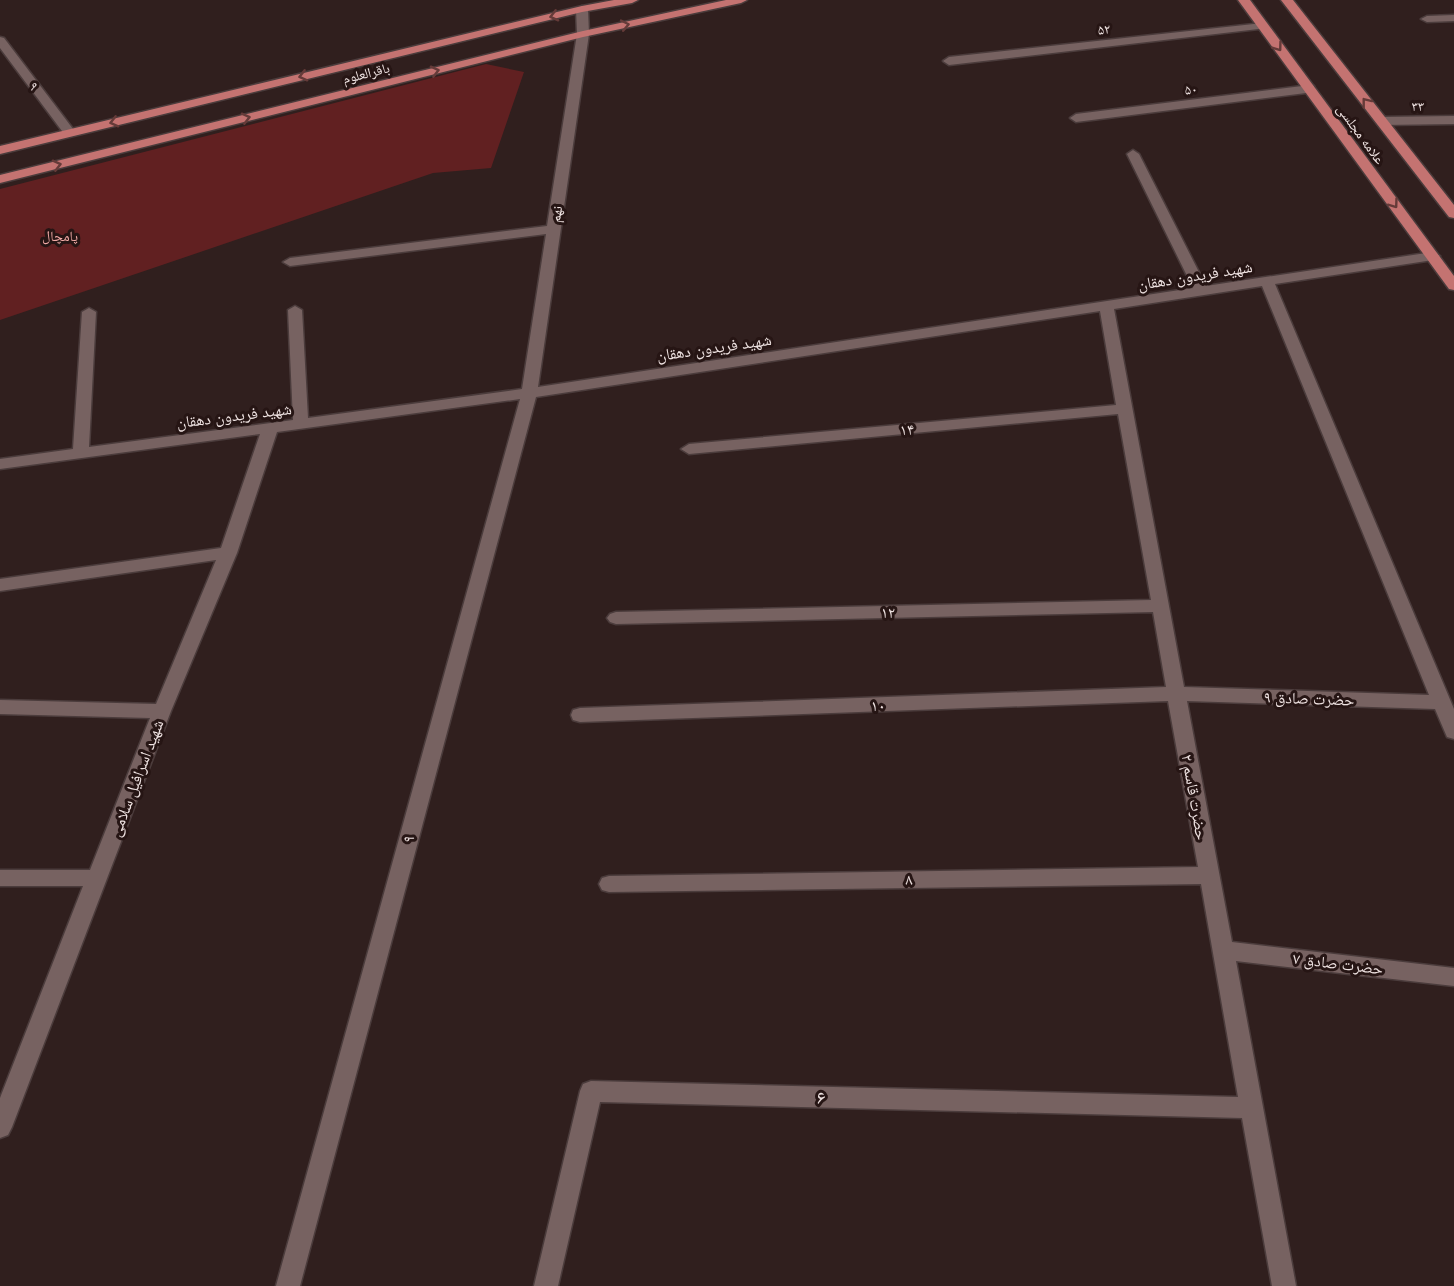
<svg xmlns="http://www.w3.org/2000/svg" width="1454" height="1286" viewBox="0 0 1454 1286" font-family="'PT Sans','Noto Naskh Arabic',sans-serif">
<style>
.green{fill:#612021}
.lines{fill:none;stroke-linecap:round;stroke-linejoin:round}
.minor-casing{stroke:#4b3c3c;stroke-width:3}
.major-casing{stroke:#4b3c3c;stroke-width:3}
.minor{fill:#776261;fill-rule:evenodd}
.major{fill:#c47371;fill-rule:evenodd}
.oneway{stroke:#653b39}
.labels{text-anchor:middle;stroke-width:6;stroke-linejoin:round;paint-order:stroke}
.far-street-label{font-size:14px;fill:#eee2e1;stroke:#261514}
.far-park-label{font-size:14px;fill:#f3aba7;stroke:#261514}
.street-label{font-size:16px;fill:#eee2e1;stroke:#261514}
.near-street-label{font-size:20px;fill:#eee2e1;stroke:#261514}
</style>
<rect width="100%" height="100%" fill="#301f1e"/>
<path class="green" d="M486 64 524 72 491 168 433 173 0 320V189Z"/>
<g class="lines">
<defs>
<g id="minor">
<path d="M582 6 588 9 589 34 538 387 1193 288 1127 154 1133 150 1139 154 1206 286 1433 252 1440 256 1433 260 1275 284 1454 709V739L1447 737 1435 709 1187 701 1232 942 1454 968V986L1236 961 1296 1286H1272L1242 1118 600 1102 558 1286H534L580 1091 583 1084 591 1081 1238 1097 1201 884 609 892 602 890 599 884 602 878 609 876 1198 867 1168 701 580 722 573 720 571 715 573 710 580 708 1166 687 1153 612 616 624 610 622 607 618 610 614 616 612 1151 600 1118 414 689 454 681 449 689 444 1116 405 1100 311 536 397 300 1286H276L520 399 277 432 237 553 171 711 12 1127 8 1135 0 1138V1098L83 886H0V870H90L150 718 0 714V700L156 704 216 560 0 591V579L221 548 260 434 0 469V459L73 449 82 312 89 308 96 312 89 447 293 420 288 310 295 306 302 310 308 418 522 389 546 234 290 266 283 262 290 258 547 226 577 34 576 9ZM1262 286 1429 695 1184 687 1114 309Z"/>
<path d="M1454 15V21L1427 22 1421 19 1427 16Z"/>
<path d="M1263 23 1267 24V28L949 65 943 61 949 57Z"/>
<path d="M0 37 4 38 73 129 75 132 73 135H65L0 48Z"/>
<path d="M1310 85 1314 86V92L1076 122 1070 118 1076 114Z"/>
<path d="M1454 116V124L1382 125 1376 121 1382 117Z"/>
</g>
<g id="major">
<path d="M614 0H638L632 3 582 12 0 154V146L582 6Z"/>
<path d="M726 0H747L741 3 583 37 0 183V175L583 31Z"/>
<path d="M1238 0H1250L1454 276V290L1449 289Z"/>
<path d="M1281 0H1293L1454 205V218L1449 217Z"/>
</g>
</defs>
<use href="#minor" class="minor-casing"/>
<use href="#major" class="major-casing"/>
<use href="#minor" class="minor"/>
<use href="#major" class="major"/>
</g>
<defs><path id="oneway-chevron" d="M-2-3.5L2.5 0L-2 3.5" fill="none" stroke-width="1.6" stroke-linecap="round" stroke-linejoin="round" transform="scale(1.5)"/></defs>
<g class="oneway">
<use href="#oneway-chevron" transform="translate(554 16) rotate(166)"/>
<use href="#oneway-chevron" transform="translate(625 25) rotate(-12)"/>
<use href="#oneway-chevron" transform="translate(1278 47) rotate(54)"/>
<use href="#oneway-chevron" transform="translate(435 71) rotate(-14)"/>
<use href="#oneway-chevron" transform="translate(303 76) rotate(166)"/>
<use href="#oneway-chevron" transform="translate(1366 102) rotate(-128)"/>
<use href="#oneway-chevron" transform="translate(246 118) rotate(-14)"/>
<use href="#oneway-chevron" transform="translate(114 122) rotate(166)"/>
<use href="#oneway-chevron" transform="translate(57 165) rotate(-14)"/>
<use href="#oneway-chevron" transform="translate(1394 204) rotate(54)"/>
</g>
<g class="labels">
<g class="far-street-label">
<text transform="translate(1104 29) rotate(-6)" y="5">۵۲</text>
<text transform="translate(366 73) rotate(-14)" y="5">باقرالعلوم</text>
<text transform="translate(34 86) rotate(53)" y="5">۹</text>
<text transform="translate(1191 89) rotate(-7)" y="5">۵۰</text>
<text transform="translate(1418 106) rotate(-1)" y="5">۳۳</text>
<text transform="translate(1361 134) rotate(54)" y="5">علامه مجلسی</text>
<text transform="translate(556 214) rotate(-81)" y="5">نهم</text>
</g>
<g class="far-park-label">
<text x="60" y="241">پامچال</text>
</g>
<g class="street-label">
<text transform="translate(1195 275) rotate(-9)" y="6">شهید فریدون دهقان</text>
<text transform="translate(714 347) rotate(-8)" y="6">شهید فریدون دهقان</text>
<text transform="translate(234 415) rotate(-7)" y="6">شهید فریدون دهقان</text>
<text transform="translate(907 429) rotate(-5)" y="6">۱۴</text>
<text transform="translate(888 612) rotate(-1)" y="6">۱۲</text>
<text transform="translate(1309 698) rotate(2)" y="6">۹ حضرت صادق</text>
<text transform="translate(878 705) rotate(-2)" y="6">۱۰</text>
<text transform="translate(136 778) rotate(-69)" y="6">شهید اسرافیل سلامی</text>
<text transform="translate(1195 797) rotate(80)" y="6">۲ حضرت قاسم</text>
<text transform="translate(408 839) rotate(-75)" y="6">۹</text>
<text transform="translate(909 879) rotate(-1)" y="6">۸</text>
<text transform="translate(1338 963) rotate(7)" y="6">۷ حضرت صادق</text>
</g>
<g class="near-street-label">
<text transform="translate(821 1097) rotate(1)" y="7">۶</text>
</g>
</g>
</svg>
